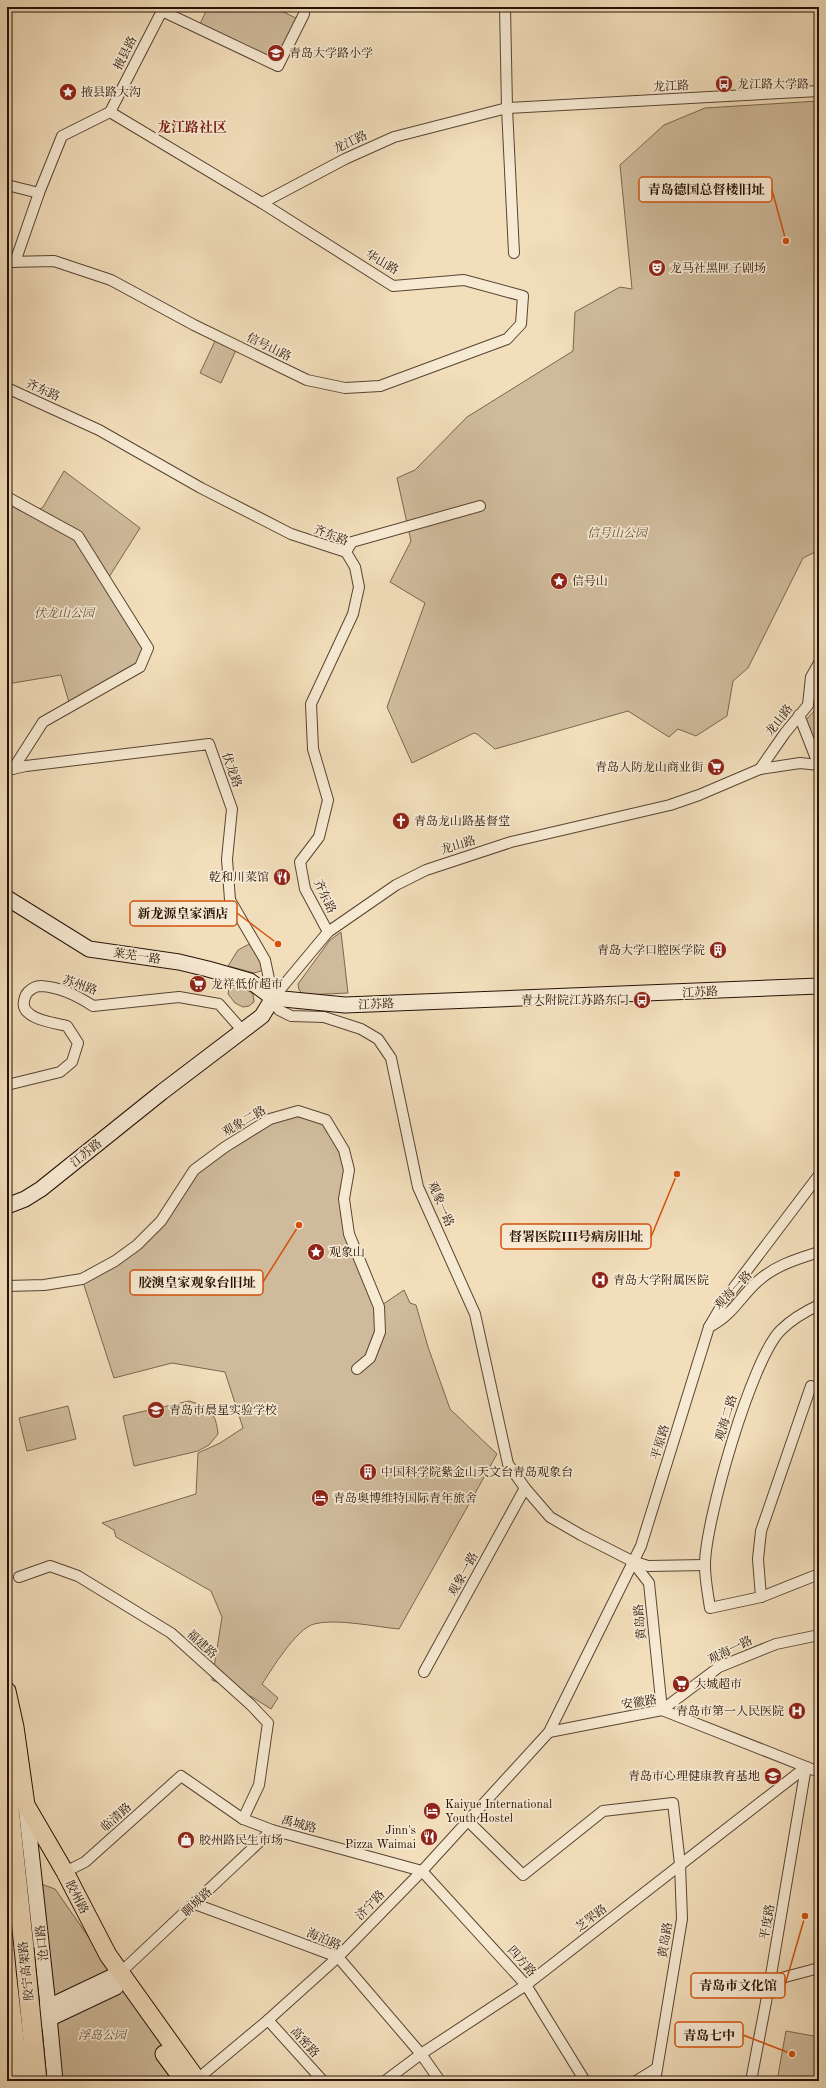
<svg xmlns="http://www.w3.org/2000/svg" width="826" height="2088" viewBox="0 0 826 2088" font-family="'Old Standard TT','Noto Serif SC',serif">
<style>
.green{fill:#cfbb9c;stroke:#7a6650}
.lines{fill:none;stroke-linecap:round;stroke-linejoin:round}
.street-casing{stroke:#584432;stroke-width:12}
.secondary-casing{stroke:#251005;stroke-width:17}
.primary-casing{stroke:#251005;stroke-width:19}
.highway-casing{stroke:#251005;stroke-width:21}
.street{stroke:#f7ead3;stroke-width:10}
.secondary{stroke:#f7ead3;stroke-width:15}
.primary{stroke:#f2debb;stroke-width:17}
.highway{stroke:#f2debb;stroke-width:19}
.highway-bridge-casing{stroke:#251005;stroke-width:21;stroke-linecap:butt}
.highway-bridge{stroke:#f2debb;stroke-width:19}
.labels{text-anchor:middle;stroke-width:3.5;stroke-linejoin:round;paint-order:stroke}
.street-label{font-size:12px;fill:#251005;stroke:#f7ead3}
.poi-label{font-size:12px;fill:#251005;stroke:#f7ead3;text-anchor:start}
.park-label{font-size:12px;font-style:italic;fill:#604c3a;stroke:#f7ead3}
.quarter-label{font-size:14px;font-weight:bold;fill:#7a1f14;stroke:#f7ead3}
.leader{fill:none;stroke:#d4520b;stroke-width:1.5}
.callout-dot{fill:#d4520b;stroke:#f7ead3;stroke-width:1.5}
.callout{fill:#f7ead3;stroke:#d4520b;stroke-width:1.5}
.callout-label{font-size:13px;text-anchor:middle;font-weight:bold;fill:#251005}
</style>
<rect width="100%" height="100%" fill="#f2debb"/>
<filter id="stains"><feTurbulence type="fractalNoise" baseFrequency=".005" numOctaves="4"/><feColorMatrix values="0 0 0 0 .2 0 0 0 0 .09 0 0 0 0 .02 0 0 0 .5 -.17"/></filter>
<radialGradient id="worn" r=".72"><stop offset=".6" stop-color="#630" stop-opacity="0"/><stop offset="1" stop-color="#630" stop-opacity=".3"/></radialGradient>
<g class="green">
<path d="M208 7H273L300 20 278 66 198 28Z"/>
<path d="M819 101V550L803 558 748 668 733 681 727 716 696 736 678 729 669 737 628 711 495 749 477 734 474 733 412 763 387 707 425 603 390 582 411 541 397 478 415 470 467 417 573 351 575 312 620 287 632 289 620 165 664 125 705 108Z"/>
<path d="M215 341 236 350 221 383 200 373Z"/>
<path d="M64 471 140 528 109 577 148 657 70 706 61 675 7 684V503L19 510 34 513 43 507Z"/>
<path d="M819 682V754L805 721 816 709Z"/>
<path d="M341 932 348 993 304 995 299 990 298 984 330 940Z"/>
<path d="M251 943 264 968 261 971 254 973 228 966 238 950Z"/>
<path d="M230 984 246 989 253 994 254 1002 249 1006 243 1007 235 1003 228 994Z"/>
<path d="M298 1111 326 1120 344 1150 349 1234 379 1307 404 1290 410 1303 416 1305 428 1347 450 1409 497 1454 399 1629C377 1627 335 1618 314 1624 296 1629 272 1669 262 1684L278 1698 271 1709 252 1697 212 1680 222 1617 211 1591 116 1537 114 1530 102 1523 196 1494 198 1453 220 1443 243 1428 225 1372 172 1363 114 1378 82 1279 137 1245 194 1170 225 1147Z"/>
<path d="M819 1377V1412L811 1386Z"/>
<path d="M189 1401C210 1407 216 1413 218 1434L209 1445 198 1451 134 1466 123 1416Z"/>
<path d="M68 1406 76 1439 27 1451 19 1418Z"/>
<path d="M41 1884 55 1889 188 2079 186 2081H62Z"/>
<path d="M786 2031 819 2037V2081H777Z"/>
</g>
<g class="lines">
<defs>
<g id="street">
<path d="M505 7 507 108 514 253"/>
<path d="M162 11 278 66 304 14"/>
<path d="M110 112 164 7"/>
<path d="M7 185 39 193"/>
<path d="M262 203 345 159 394 137 507 108 819 91"/>
<path d="M7 262 54 261 111 280 194 325 307 380 345 388 380 386 507 339 521 324 523 296 464 280 393 286 262 203 110 112"/>
<path d="M15 262 39 193 62 136 110 112"/>
<path d="M7 388 99 430 201 488 291 534 346 552 355 567 359 587 353 614 311 704 313 749 328 800 319 837 300 862 305 889 328 932"/>
<path d="M7 497 78 536 148 648 140 667 43 722 13 769"/>
<path d="M346 552 352 542 480 506"/>
<path d="M799 715 815 756 819 759"/>
<path d="M760 769 785 733 808 705 811 677 819 663"/>
<path d="M7 770 26 766 209 744 232 809 227 859 230 900 265 960 273 998 279 1010 291 1016 324 1017 361 1029 378 1039 391 1058 418 1187 475 1314 508 1464 525 1488 550 1517 581 1535 632 1561 648 1566 705 1565"/>
<path d="M273 998 328 932 396 885 426 870 511 842 670 805 699 795 760 769 800 763 819 765"/>
<path d="M7 1085 60 1072 72 1062 78 1043 67 1026C55 1023 20 1019 24 1001 25 997 25 995 28 992 31 989 36 986 41 986 59 987 78 996 93 1006L179 997 219 1004 242 1030"/>
<path d="M7 1286 44 1285 82 1279 115 1261 137 1245 161 1221 194 1170 225 1147 270 1119 298 1111 326 1120 344 1150 349 1170 344 1199 349 1234 379 1307 380 1332 370 1358 357 1369"/>
<path d="M819 1305C806 1311 791 1320 781 1330 752 1357 704 1525 705 1566 705 1580 708 1594 710 1608L761 1597 819 1574"/>
<path d="M709 1327C732 1316 740 1297 758 1281 776 1265 797 1259 819 1252"/>
<path d="M632 1561 649 1583 662 1710"/>
<path d="M19 1577 50 1566 78 1576 171 1633 251 1705 268 1723 259 1785 243 1819"/>
<path d="M761 1597 758 1559 761 1531 811 1386"/>
<path d="M424 1672 525 1488"/>
<path d="M662 1710 719 1667 776 1644 819 1635"/>
<path d="M549 1732 662 1710 819 1772"/>
<path d="M468 1821 523 1875 603 1811 673 1803 680 1864 682 1919 655 2081"/>
<path d="M422 1871 526 1985 585 2081"/>
<path d="M65 1872 85 1862 181 1776 243 1819 272 1830 422 1871"/>
<path d="M195 1904 338 1957 421 2054 440 2081"/>
<path d="M120 1973 272 1830"/>
<path d="M770 1981 819 1968"/>
<path d="M268 2020 323 2081"/>
<path d="M195 2081 268 2020 338 1957 422 1871 549 1732 641 1546 709 1327 726 1298 819 1175"/>
<path d="M385 2081 421 2054 526 1985 806 1767"/>
<path d="M636 2081 657 2068"/>
<path d="M751 2081 770 1981 806 1767"/>
</g>
<g id="secondary">
<path d="M7 898 89 949 179 962 208 969 250 981 273 998 345 1005 819 986"/>
<path d="M7 1206 25 1199 41 1189 162 1092 262 1016 273 998"/>
<path d="M26 1806 48 2006 55 2081"/>
<path d="M40 2011 120 1973"/>
<path d="M42 2022 116 1987 120 1973"/>
</g>
<g id="primary">
<path d="M7 1691 15 1727 26 1805 65 1872 108 1955 198 2081"/>
<path d="M164 2054 184 2081"/>
</g>
<g id="highway">
<path d="M7 1770 8 1799"/>
<path d="M7 1789 24 1948"/>
</g>
</defs>
<use href="#street" class="street-casing"/>
<use href="#secondary" class="secondary-casing"/>
<use href="#primary" class="primary-casing"/>
<use href="#highway" class="highway-casing"/>
<use href="#street" class="street"/>
<use href="#secondary" class="secondary"/>
<use href="#primary" class="primary"/>
<use href="#highway" class="highway"/>
<defs>
<g id="highway-bridge">
<path d="M24 1948 37 2081"/>
<path d="M7 1979 19 2081"/>
</g>
</defs>
<use href="#highway-bridge" class="highway-bridge-casing"/>
<use href="#highway-bridge" class="highway-bridge"/>
</g>
<defs>
<symbol id="school-disc" viewBox="-11 -11 22 22"><circle r="9.5" fill="#8f2418" stroke="#f7ead3"/><path d="M0-5L7-2L0 1L-7-2ZM-4 1L0 2.5L4 1V4Q0 6-4 4Z" fill="#fff"/></symbol>
<symbol id="bus-disc" viewBox="-11 -11 22 22"><circle r="9.5" fill="#8f2418" stroke="#f7ead3"/><path d="M-5-6H5V4H4V6H2V4H-2V6H-4V4H-5ZM-3.5-4V0h7V-4ZM-3.5 1.2v1.5H-2V1.2ZM2 1.2v1.5H3.5V1.2Z" fill="#fff"/></symbol>
<symbol id="sight-disc" viewBox="-11 -11 22 22"><circle r="9.5" fill="#8f2418" stroke="#f7ead3"/><path d="M0-6L1.8-2.2L6-1.7L2.9 1.2L3.7 5.4L0 3.3L-3.7 5.4L-2.9 1.2L-6-1.7L-1.8-2.2Z" fill="#fff"/></symbol>
<symbol id="theatre-disc" viewBox="-11 -11 22 22"><circle r="9.5" fill="#8f2418" stroke="#f7ead3"/><path d="M-5-5.5Q0-4 5-5.5V0Q5 5 0 6Q-5 5-5 0ZM-3.3-2.5H-1v1.5H-3.3ZM1-2.5H3.3v1.5H1ZM-2.8 1Q0 5.5 2.8 1Z" fill="#fff"/></symbol>
<symbol id="supermarket-disc" viewBox="-11 -11 22 22"><circle r="9.5" fill="#8f2418" stroke="#f7ead3"/><path d="M-6-5.5h2.5l.6 2H6L4.5 2H-2.5L-4.4-4H-6ZM-1.5 3.2a1.3 1.3 0 1 0 .1 0ZM3 3.2a1.3 1.3 0 1 0 .1 0Z" fill="#fff"/></symbol>
<symbol id="church-disc" viewBox="-11 -11 22 22"><circle r="9.5" fill="#8f2418" stroke="#f7ead3"/><path d="M-1.2-6h2.4v3.5h3.3v2.4h-3.3V6h-2.4V-.1h-3.3v-2.4h3.3Z" fill="#fff"/></symbol>
<symbol id="restaurant-disc" viewBox="-11 -11 22 22"><circle r="9.5" fill="#8f2418" stroke="#f7ead3"/><path d="M-5-6h1v4h1v-4h1v4h1v-4h1v5L-1.5 .5V6h-2V.5L-5-1ZM5-6V6H3V1.5H1.5Q1.5-4 5-6Z" fill="#fff"/></symbol>
<symbol id="building-disc" viewBox="-11 -11 22 22"><circle r="9.5" fill="#8f2418" stroke="#f7ead3"/><path d="M-4-6H4V6H1V3H-1V6H-4ZM-2.5-4.3h1.7v1.8h-1.7ZM.8-4.3h1.7v1.8H.8ZM-2.5-1h1.7V.8h-1.7ZM.8-1h1.7V.8H.8Z" fill="#fff"/></symbol>
<symbol id="hospital-disc" viewBox="-11 -11 22 22"><circle r="9.5" fill="#8f2418" stroke="#f7ead3"/><path d="M-5-5h3v3.5h4V-5h3V5h-3V1.5h-4V5h-3Z" fill="#fff"/></symbol>
<symbol id="hotel-disc" viewBox="-11 -11 22 22"><circle r="9.5" fill="#8f2418" stroke="#f7ead3"/><path d="M-6-4.5h1.5V1H6V5H4.5V3h-9V5H-6ZM-4 0a1.8 1.8 0 1 1 3.6 0ZM.5 0V-2.5h3Q6-2.5 6 0Z" fill="#fff"/></symbol>
<symbol id="shop-disc" viewBox="-11 -11 22 22"><circle r="9.5" fill="#8f2418" stroke="#f7ead3"/><path d="M-5-2.5h2.3a2.7 3.5 0 0 1 5.4 0H5L5.5 6h-11ZM-1.5-2.5h3a1.5 2.3 0 0 0-3 0Z" fill="#fff"/></symbol>
</defs>
<g fill-rule="evenodd">
<use href="#school-disc" x="266" y="43" width="20" height="20"/>
<use href="#bus-disc" x="714" y="74" width="20" height="20"/>
<use href="#sight-disc" x="58" y="82" width="20" height="20"/>
<use href="#theatre-disc" x="647" y="258" width="20" height="20"/>
<use href="#sight-disc" x="549" y="571" width="20" height="20"/>
<use href="#supermarket-disc" x="706" y="757" width="20" height="20"/>
<use href="#church-disc" x="391" y="811" width="20" height="20"/>
<use href="#restaurant-disc" x="272" y="867" width="20" height="20"/>
<use href="#building-disc" x="708" y="940" width="20" height="20"/>
<use href="#supermarket-disc" x="188" y="974" width="20" height="20"/>
<use href="#bus-disc" x="632" y="990" width="20" height="20"/>
<use href="#sight-disc" x="306" y="1242" width="20" height="20"/>
<use href="#hospital-disc" x="590" y="1270" width="20" height="20"/>
<use href="#school-disc" x="146" y="1400" width="20" height="20"/>
<use href="#building-disc" x="358" y="1462" width="20" height="20"/>
<use href="#hotel-disc" x="310" y="1488" width="20" height="20"/>
<use href="#supermarket-disc" x="671" y="1674" width="20" height="20"/>
<use href="#hospital-disc" x="787" y="1701" width="20" height="20"/>
<use href="#school-disc" x="763" y="1766" width="20" height="20"/>
<use href="#hotel-disc" x="422" y="1801" width="20" height="20"/>
<use href="#restaurant-disc" x="419" y="1827" width="20" height="20"/>
<use href="#shop-disc" x="176" y="1830" width="20" height="20"/>
</g>
<g class="labels">
<g class="street-label">
<text transform="translate(125 53) rotate(-63)" y="4">掖县路</text>
<text transform="translate(671 86) rotate(-3)" y="4">龙江路</text>
<text transform="translate(350 142) rotate(-25)" y="4">龙江路</text>
<text transform="translate(382 262) rotate(30)" y="4">华山路</text>
<text transform="translate(269 347) rotate(26)" y="4">信号山路</text>
<text transform="translate(43 390) rotate(24)" y="4">齐东路</text>
<text transform="translate(331 535) rotate(21)" y="4">齐东路</text>
<text transform="translate(779 720) rotate(-52)" y="4">龙山路</text>
<text transform="translate(232 770) rotate(71)" y="4">伏龙路</text>
<text transform="translate(458 845) rotate(-17)" y="4">龙山路</text>
<text transform="translate(325 896) rotate(65)" y="4">齐东路</text>
<text transform="translate(137 956) rotate(8)" y="4">莱芜一路</text>
<text transform="translate(80 985) rotate(19)" y="4">苏州路</text>
<text transform="translate(700 992) rotate(-3)" y="4">江苏路</text>
<text transform="translate(376 1004) rotate(-2)" y="4">江苏路</text>
<text transform="translate(244 1121) rotate(-30)" y="4">观象二路</text>
<text transform="translate(86 1153) rotate(-39)" y="4">江苏路</text>
<text transform="translate(441 1204) rotate(67)" y="4">观象一路</text>
<text transform="translate(733 1290) rotate(-46)" y="4">观海一路</text>
<text transform="translate(726 1418) rotate(-73)" y="4">观海二路</text>
<text transform="translate(660 1442) rotate(-73)" y="4">平原路</text>
<text transform="translate(463 1574) rotate(-61)" y="4">观象一路</text>
<text transform="translate(640 1622) rotate(-96)" y="4">黄岛路</text>
<text transform="translate(202 1644) rotate(42)" y="4">福建路</text>
<text transform="translate(730 1650) rotate(-26)" y="4">观海一路</text>
<text transform="translate(639 1702) rotate(-9)" y="4">安徽路</text>
<text transform="translate(116 1817) rotate(-42)" y="4">临清路</text>
<text transform="translate(299 1824) rotate(15)" y="4">禹城路</text>
<text transform="translate(77 1897) rotate(63)" y="4">胶州路</text>
<text transform="translate(197 1902) rotate(-43)" y="4">聊城路</text>
<text transform="translate(370 1905) rotate(-46)" y="4">济宁路</text>
<text transform="translate(591 1918) rotate(-38)" y="4">芝罘路</text>
<text transform="translate(767 1922) rotate(-80)" y="4">平度路</text>
<text transform="translate(324 1939) rotate(23)" y="4">海泊路</text>
<text transform="translate(665 1940) rotate(-81)" y="4">黄岛路</text>
<text transform="translate(42 1943) rotate(-96)" y="4">沧口路</text>
<text transform="translate(522 1961) rotate(48)" y="4">四方路</text>
<text transform="translate(26 1971) rotate(-96)" y="4">胶宁高架路</text>
<text transform="translate(305 2042) rotate(48)" y="4">高密路</text>
</g>
<g class="poi-label">
<text x="289" y="57">青岛大学路小学</text>
<text x="737" y="88">龙江路大学路</text>
<text x="81" y="96">掖县路大沟</text>
<text x="670" y="272">龙马社黑匣子剧场</text>
<text x="572" y="585">信号山</text>
<text x="703" y="771" text-anchor="end">青岛人防龙山商业街</text>
<text x="414" y="825">青岛龙山路基督堂</text>
<text x="269" y="881" text-anchor="end">乾和川菜馆</text>
<text x="705" y="954" text-anchor="end">青岛大学口腔医学院</text>
<text x="211" y="988">龙祥低价超市</text>
<text x="629" y="1004" text-anchor="end">青大附院江苏路东门</text>
<text x="329" y="1256">观象山</text>
<text x="613" y="1284">青岛大学附属医院</text>
<text x="169" y="1414">青岛市晨星实验学校</text>
<text x="381" y="1476">中国科学院紫金山天文台青岛观象台</text>
<text x="333" y="1502">青岛奥博维特国际青年旅舍</text>
<text x="694" y="1688">大城超市</text>
<text x="784" y="1715" text-anchor="end">青岛市第一人民医院</text>
<text x="760" y="1780" text-anchor="end">青岛市心理健康教育基地</text>
<text x="445" y="1808">Kaiyue International<tspan x="445" dy="14">Youth Hostel</tspan></text>
<text x="416" y="1834" text-anchor="end">Jinn's<tspan x="416" dy="14">Pizza Waimai</tspan></text>
<text x="199" y="1844">胶州路民生市场</text>
</g>
<g class="park-label">
<text x="617" y="537">信号山公园</text>
<text x="64" y="617">伏龙山公园</text>
<text x="102" y="2039">浮岛公园</text>
</g>
<g class="quarter-label">
<text x="192" y="132">龙江路社区</text>
</g>
</g>
<path class="leader" d="M786 241L772 190M278 944L237 913M677 1174L651 1237M299 1225L263 1282M805 1916L785 1985M792 2054L743 2035"/>
<g class="callout-dot">
<circle cx="786" cy="241" r="4"/>
<circle cx="278" cy="944" r="4"/>
<circle cx="677" cy="1174" r="4"/>
<circle cx="299" cy="1225" r="4"/>
<circle cx="805" cy="1916" r="4"/>
<circle cx="792" cy="2054" r="4"/>
</g>
<g class="callout">
<rect x="639" y="177" width="133" height="25" rx="4"/>
<rect x="130" y="901" width="107" height="25" rx="4"/>
<rect x="501" y="1224" width="150" height="25" rx="4"/>
<rect x="130" y="1270" width="133" height="25" rx="4"/>
<rect x="691" y="1973" width="94" height="25" rx="4"/>
<rect x="675" y="2022" width="68" height="25" rx="4"/>
</g>
<g class="callout-label">
<text x="706" y="194">青岛德国总督楼旧址</text>
<text x="183" y="918">新龙源皇家酒店</text>
<text x="576" y="1241">督署医院III号病房旧址</text>
<text x="197" y="1287">胶澳皇家观象台旧址</text>
<text x="738" y="1990">青岛市文化馆</text>
<text x="709" y="2040">青岛七中</text>
</g>
<rect width="826" height="2088" fill="none" stroke="#f2debb" stroke-width="24"/>
<rect x="8" y="8" width="810" height="2072" fill="none" stroke="#251005" stroke-width="2"/>
<rect x="12" y="12" width="802" height="2064" fill="none" stroke="#251005"/>
<rect width="100%" height="100%" filter="url(#stains)"/>
<rect width="100%" height="100%" fill="url(#worn)"/>
</svg>
